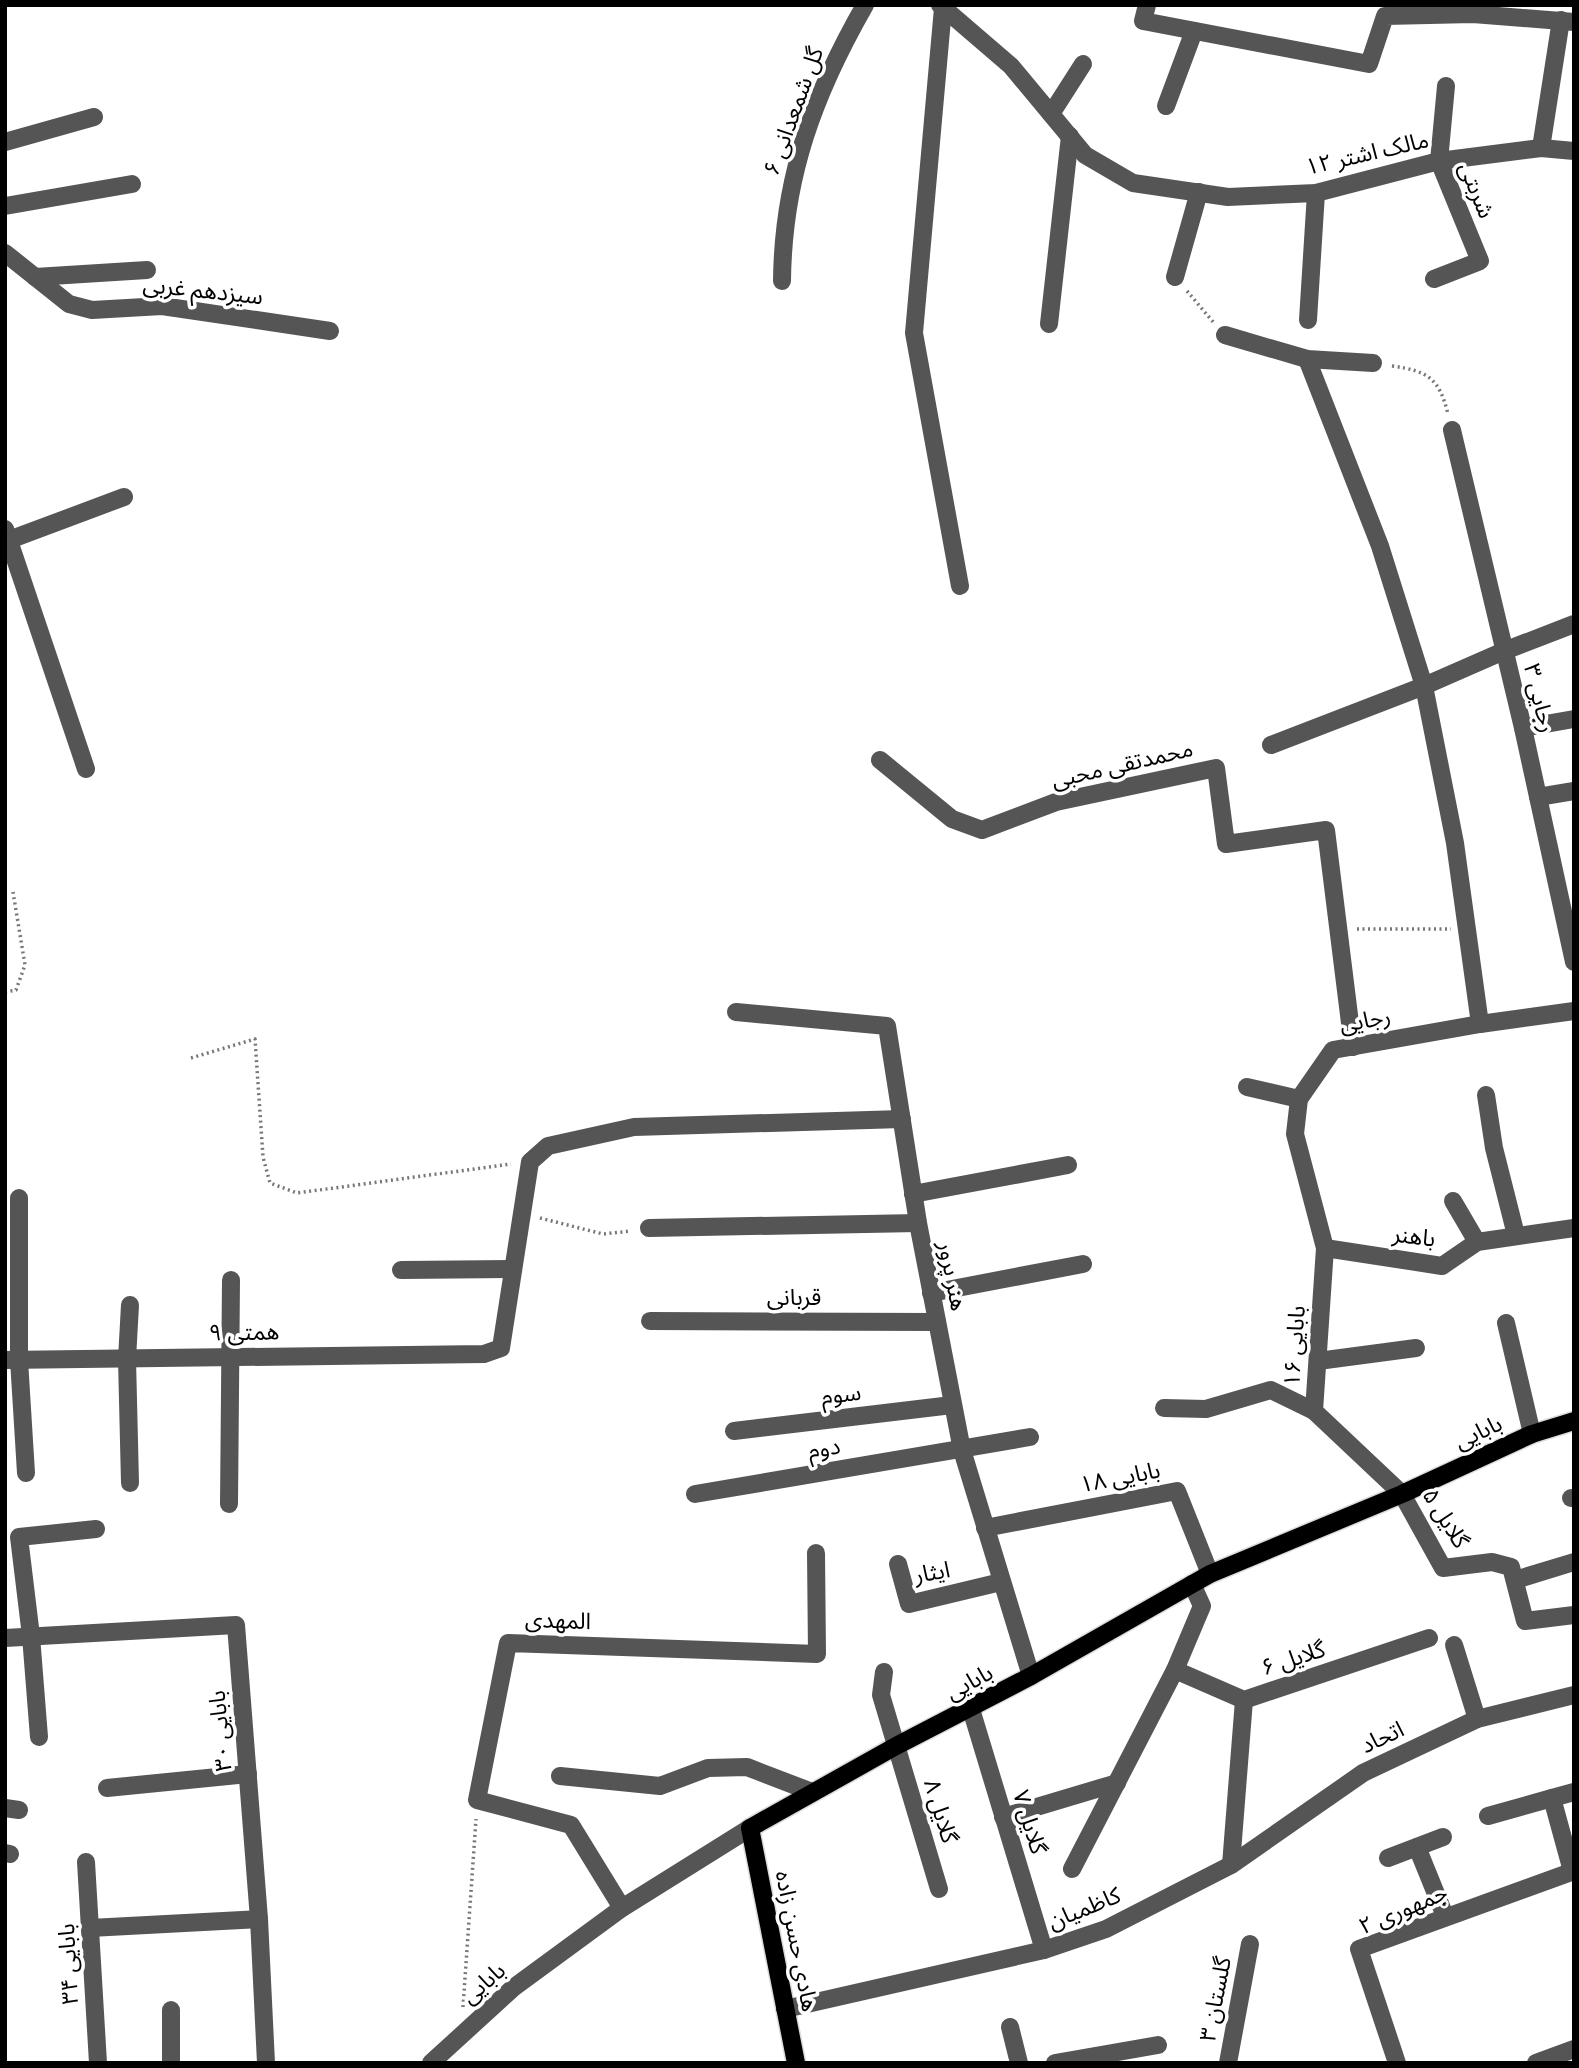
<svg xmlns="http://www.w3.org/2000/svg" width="1579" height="2068" viewBox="0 0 1579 2068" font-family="Karla,'Noto Sans Arabic',sans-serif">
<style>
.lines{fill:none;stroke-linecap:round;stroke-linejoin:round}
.major-casing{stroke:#dbdbdb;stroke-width:21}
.path{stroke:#777;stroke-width:3.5;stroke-dasharray:2 3.5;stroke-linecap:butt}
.minor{stroke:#555;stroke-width:18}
.major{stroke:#000;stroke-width:18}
.labels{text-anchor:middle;stroke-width:7;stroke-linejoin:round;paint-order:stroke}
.street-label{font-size:23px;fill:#000;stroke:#fff}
</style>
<rect width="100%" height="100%" fill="#fff"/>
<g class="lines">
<defs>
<path id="major" d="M796 2063 750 1828 896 1746 1031 1676 1210 1574 1402 1494 1532 1434 1574 1421"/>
</defs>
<use href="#major" class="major-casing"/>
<g class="path">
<path d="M1187 291 1214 323"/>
<path d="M1392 366C1428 371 1439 378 1448 414"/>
<path d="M1357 929H1451"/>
<path d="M5 992 16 990 25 965 13 892"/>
<path d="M191 1058 255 1039 263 1157 270 1183 297 1193 511 1164"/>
<path d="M540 1218 603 1234 631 1231"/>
<path d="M463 2007 476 1819"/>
</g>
<g class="minor">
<path d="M940 5 1011 66 1085 155 1133 183 1228 197 1316 193 1439 161 1541 148 1574 151"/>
<path d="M1147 5 1143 21 1369 64 1385 16 1473 14 1574 22"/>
<path d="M943 8 914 333 960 586"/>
<path d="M1166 106 1194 31"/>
<path d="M1051 114 1083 64"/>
<path d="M5 142 94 117"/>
<path d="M1541 148 1561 20"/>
<path d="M5 206 132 184"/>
<path d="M5 253 69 304 92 310 162 306 330 331"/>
<path d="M35 277 147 270"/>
<path d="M1175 277 1199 192"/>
<path d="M1434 279 1480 261 1439 161 1446 86"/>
<path d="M782 281C783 177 814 94 865 5"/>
<path d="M1308 320 1316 193"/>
<path d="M1049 324 1070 136"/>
<path d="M1225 335 1307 359 1373 363"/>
<path d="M1307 359 1380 546 1424 686 1455 843 1480 1024"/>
<path d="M1452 430 1523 728 1574 962"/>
<path d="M5 529 86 769"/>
<path d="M9 540 124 497"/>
<path d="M1523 728 1574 719"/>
<path d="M1271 745 1424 686 1504 651 1574 624"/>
<path d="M880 760 952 819 982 830 1056 802 1216 768 1226 844 1326 830 1353 1047"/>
<path d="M1538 797 1574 791"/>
<path d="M1574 1011 1480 1024 1333 1050 1299 1099 1295 1134 1325 1248 1314 1411 1402 1494 1443 1568 1492 1562 1511 1567 1525 1621 1574 1615"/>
<path d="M736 1012 887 1026 918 1223 962 1450 1031 1676"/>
<path d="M1247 1087 1299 1099"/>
<path d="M1486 1095 1494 1148 1516 1235"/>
<path d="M913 1194 1068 1165"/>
<path d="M19 1198V1360L26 1473"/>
<path d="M1453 1201 1477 1242"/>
<path d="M649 1228 918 1223"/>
<path d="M1325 1248 1442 1266 1477 1242 1574 1228"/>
<path d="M401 1270 513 1269"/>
<path d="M931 1293 1083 1264"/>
<path d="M130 1305 127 1359 130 1483"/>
<path d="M650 1321 937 1322"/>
<path d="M1506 1323 1532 1434"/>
<path d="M5 1360 484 1354 501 1348 530 1162 548 1146 634 1127 902 1119"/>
<path d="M1318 1361 1416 1348"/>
<path d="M1164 1408 1206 1409 1271 1390 1314 1411"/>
<path d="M734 1431 952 1405"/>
<path d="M695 1494 1030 1437"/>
<path d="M1571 1498H1574"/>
<path d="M229 1504 231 1280"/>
<path d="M985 1528 1177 1491 1210 1574"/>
<path d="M898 1564 909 1604 1001 1582"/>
<path d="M1515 1580 1574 1562"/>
<path d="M5 1638 236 1625 259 1919 266 2063"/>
<path d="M1454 1645 1477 1719"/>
<path d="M1175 1670 1244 1700 1429 1638"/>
<path d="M884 1672 881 1695 939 1889"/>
<path d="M971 1709 1044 1950"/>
<path d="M39 1737 31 1636 19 1537 96 1529"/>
<path d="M560 1776 660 1786 708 1768 747 1767 812 1792"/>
<path d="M107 1788 248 1774"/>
<path d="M5 1808 19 1810"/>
<path d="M1488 1816 1552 1798"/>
<path d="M1003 1817 1117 1783"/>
<path d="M1417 1847 1445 1916"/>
<path d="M5 1853 10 1854"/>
<path d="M1388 1858 1443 1837"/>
<path d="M86 1862 98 2063"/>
<path d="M1231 1865 1244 1700"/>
<path d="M1072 1869 1175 1670 1202 1606 1192 1584"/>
<path d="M1572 1871 1552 1798 1574 1792"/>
<path d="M622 1908 571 1825 477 1800 508 1643 817 1654 816 1553"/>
<path d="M90 1928 259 1919"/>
<path d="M785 2009 1044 1950 1106 1929 1231 1865 1363 1773 1477 1719 1574 1695"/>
<path d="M171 2010V2063"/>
<path d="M1010 2027 1019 2063"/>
<path d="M431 2063 513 1988 622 1908 750 1828"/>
<path d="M1055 2063 1158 2045"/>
<path d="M1228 2063 1250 1944"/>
<path d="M1397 2063 1359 1949 1574 1871"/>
<path d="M1536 2063 1574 2049"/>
</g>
<use href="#major" class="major"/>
</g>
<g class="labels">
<g class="street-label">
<text transform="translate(793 111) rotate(-70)" y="8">گل شمعدانی ۶</text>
<text transform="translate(1367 153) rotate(-13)" y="8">مالک اشتر ۱۲</text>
<text transform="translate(1477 190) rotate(68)" y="8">شربتی</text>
<text transform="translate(203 290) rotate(6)" y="8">سیزدهم غربی</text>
<text transform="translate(1540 698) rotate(76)" y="8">رجایی ۳</text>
<text transform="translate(1122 764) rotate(-13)" y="8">محمدتقی محبی</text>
<text transform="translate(1365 1020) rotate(-10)" y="8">رجایی</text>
<text transform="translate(1414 1236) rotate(7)" y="8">باهنر</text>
<text transform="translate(953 1276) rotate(79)" y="8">هنر پرور</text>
<text x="794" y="1305">قربانی</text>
<text transform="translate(244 1332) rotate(-1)" y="8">همتی ۹</text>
<text transform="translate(1294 1346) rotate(-86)" y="8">بابایی ۱۶</text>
<text transform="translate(841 1394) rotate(-7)" y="8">سوم</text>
<text transform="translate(1478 1432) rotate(-25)" y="8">بابایی</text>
<text transform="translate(824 1448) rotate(-9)" y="8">دوم</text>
<text transform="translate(1120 1477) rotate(-11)" y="8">بابایی ۱۸</text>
<text transform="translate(1446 1518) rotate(58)" y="8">گلایل ۵</text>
<text transform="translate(932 1572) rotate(-10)" y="8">ایثار</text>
<text transform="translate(558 1620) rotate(2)" y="8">المهدی</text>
<text transform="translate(1293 1658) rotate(-18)" y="8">گلایل ۶</text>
<text transform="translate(969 1682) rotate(-28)" y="8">بابایی</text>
<text transform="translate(220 1731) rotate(-95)" y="8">بابایی ۳۰</text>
<text transform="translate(1382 1737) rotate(-25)" y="8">اتحاد</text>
<text transform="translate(941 1811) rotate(73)" y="8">گلایل ۸</text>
<text transform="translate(1030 1822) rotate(73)" y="8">گلایل ۷</text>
<text transform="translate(1084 1908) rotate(-22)" y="8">کاظمیان</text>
<text transform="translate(1403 1909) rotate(-23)" y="8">جمهوری ۲</text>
<text transform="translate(797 1941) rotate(79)" y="8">هادی حسن زاده</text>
<text transform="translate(68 1964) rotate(-93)" y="8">بابایی ۳۴</text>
<text transform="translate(483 1983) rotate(-41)" y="8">بابایی</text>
<text transform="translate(1215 1999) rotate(-79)" y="8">گلستان ۳</text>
</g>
</g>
<rect width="1579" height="2068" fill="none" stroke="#000000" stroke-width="14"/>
</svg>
